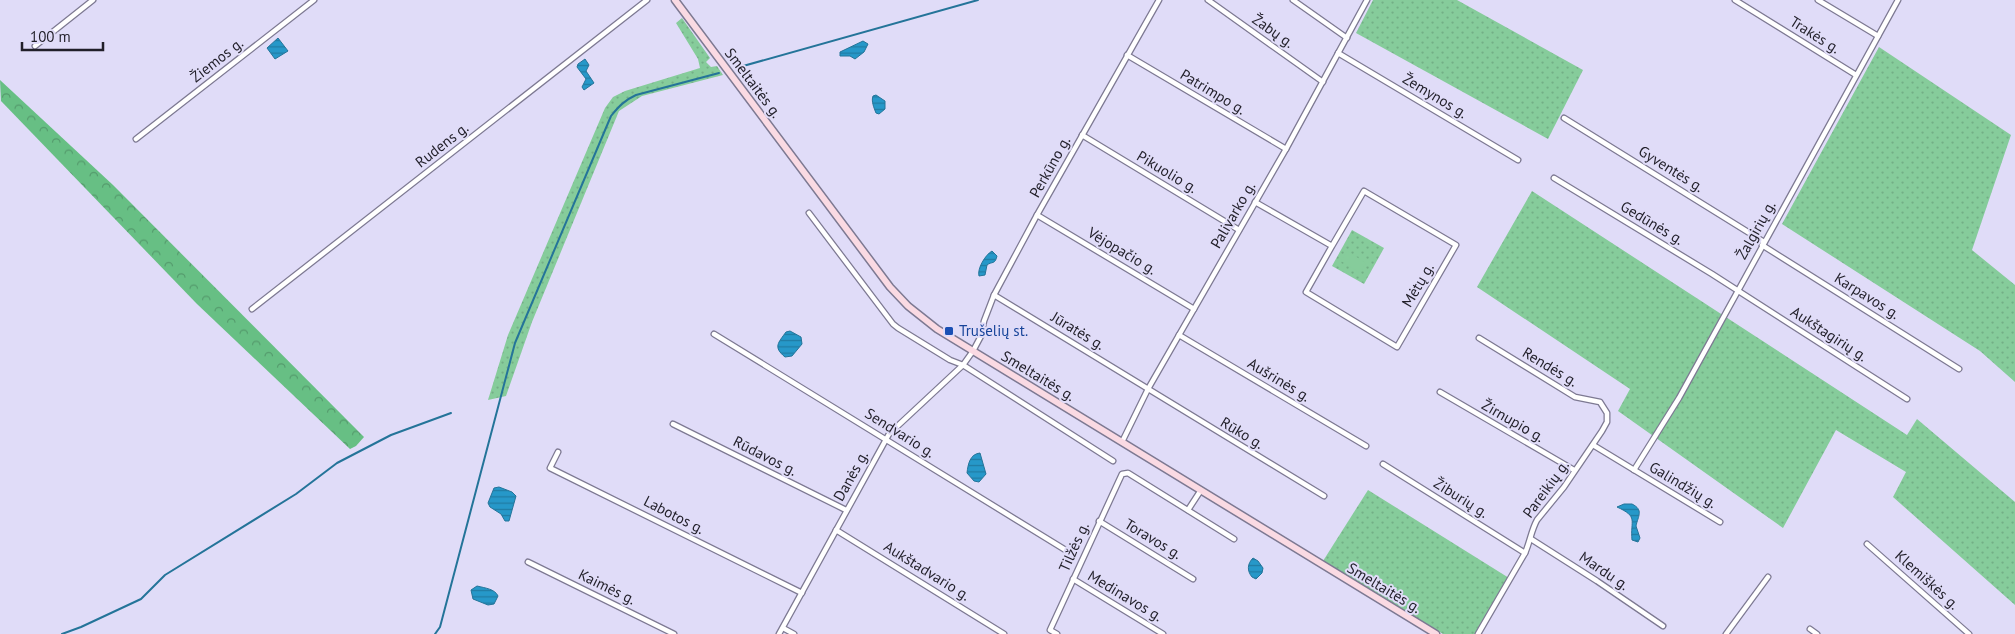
<svg xmlns="http://www.w3.org/2000/svg" width="2015" height="634" viewBox="0 0 2015 634" font-family="'PT Sans',sans-serif">
<style>
.green{fill:url(#green-dots)}
.forest{fill:url(#forest-crowns)}
.pitch{fill:#86cc9b}
.water{fill:url(#water-rules);stroke:#247499}
.lines{fill:none;stroke-linecap:round;stroke-linejoin:round}
.stream{stroke:#247499;stroke-width:2}
.street-casing{stroke:#7d7992;stroke-width:7}
.secondary-casing{stroke:#7d7992;stroke-width:9}
.street{stroke:#fff;stroke-width:4.5}
.secondary{stroke:#fadae3;stroke-width:6}
.transit-dot{fill:#1a4fb4;stroke:#e0dcf8;stroke-width:2}
.labels{text-anchor:middle;stroke-width:4;stroke-linejoin:round;paint-order:stroke}
.street-label{font-size:15px;fill:#211f29;stroke:#e0dcf8}
.transit-label{font-size:15px;fill:#164399;stroke:#e0dcf8;text-anchor:start}
</style>
<defs>
<pattern id="green-dots" width="8" height="8" patternUnits="userSpaceOnUse" patternTransform="scale(1.25)"><rect width="8" height="8" fill="#86cc9b"/><path d="M2 2h.1M6 6h.1" fill="none" stroke="#73af86" stroke-width="1.8" stroke-linecap="round"/></pattern>
<pattern id="forest-crowns" width="20" height="18" patternUnits="userSpaceOnUse" patternTransform="scale(1.25)"><rect width="20" height="18" fill="#67bf84"/><path d="M2 6a3 3 0 1 1 6 0M12 15a3 3 0 1 1 6 0" fill="none" stroke="#549b6c"/></pattern>
<pattern id="water-rules" width="6" height="5" patternUnits="userSpaceOnUse" patternTransform="scale(1.25)"><rect width="6" height="5" fill="#2698c9"/><path d="M0 2.5h6" fill="none" stroke="#207ba3"/></pattern>
</defs>
<rect width="100%" height="100%" fill="#e0dcf8"/>
<g class="green">
<path d="M1373 0H1457L1583 70 1548 139 1356 33Z"/>
<path d="M682 18 710 58 706 62 711 67 717 66 723 75 642 96 619 111 532 322 506 396 488 400 508 335 605 108 613 97 625 91 700 68 698 59 676 23Z"/>
<path d="M1879 47 2011 135 1972 250 2015 285V382L1980 351 1782 224Z"/>
<path d="M1532 191 1907 435 1917 419 2015 502V605L1893 497 1906 472 1836 430 1783 528 1618 411 1630 389 1477 287Z"/>
<path d="M1352 230 1384 248 1364 284 1332 266Z"/>
<path d="M1368 490 1509 578 1476 634H1443L1323 561Z"/>
</g>
<path class="forest" d="M0 80 113 185 364 437 356 446 350 449 197 304 1 101Z"/>
<path class="pitch" d="M1347 251 1366 263 1360 273 1341 261Z"/>
<g class="water">
<path d="M278 38 288 51 275 59 267 48Z"/>
<path d="M863 41 868 44 864 52 855 59 850 56H840V52Z"/>
<path d="M585 59 589 65 586 71 594 83 584 90 582 87 586 79 577 67 578 64Z"/>
<path d="M876 95 885 101V109L879 114 876 113C874 108 871 101 873 96Z"/>
<path d="M992 251 997 256C995 265 992 261 987 265L985 275 979 276C977 269 985 255 992 251Z"/>
<path d="M790 331 801 337 802 344 792 356 785 357C773 347 778 343 786 332Z"/>
<path d="M980 453 986 474 979 482 974 481 967 473C968 464 970 454 980 453Z"/>
<path d="M499 487 512 492 516 496 509 521H505L501 514 490 507 488 503 494 488Z"/>
<path d="M1624 504H1632C1644 510 1638 516 1636 526L1640 538 1638 542 1632 540C1630 520 1639 517 1617 507Z"/>
<path d="M1253 558 1258 561 1263 568 1262 573 1256 579 1252 577C1247 571 1247 564 1253 558Z"/>
<path d="M477 586C485 588 495 589 498 596L494 604 488 605 473 599 471 590Z"/>
</g>
<g class="lines">
<g class="stream">
<path d="M736 68 978 0"/>
<path d="M62 634 81 627 141 599 165 575 296 494 337 463 391 435 451 413"/>
<path d="M435 634 440 627 515 343 611 116C619 106 625 100 636 95L719 73"/>
</g>
<defs>
<g id="street">
<path d="M1208 0 1323 82"/>
<path d="M1293 0 1347 38"/>
<path d="M1735 0 1856 75"/>
<path d="M1818 0 1878 36"/>
<path d="M35 46 93 0"/>
<path d="M1338 53 1518 160"/>
<path d="M1127 55 1286 149"/>
<path d="M1564 118 1764 242"/>
<path d="M1082 135 1239 230"/>
<path d="M136 139 314 0"/>
<path d="M1554 178 1712 274 1907 399"/>
<path d="M1255 202 1332 246 1306 292 1397 347 1456 245 1364 191 1332 246"/>
<path d="M809 213 893 324 898 328 950 360 963 365 1113 461"/>
<path d="M1037 215 1194 309"/>
<path d="M1762 245 1959 369"/>
<path d="M994 295 1324 496"/>
<path d="M252 309 647 0"/>
<path d="M714 334 1072 554"/>
<path d="M1179 335 1366 446"/>
<path d="M1440 392 1574 470"/>
<path d="M673 424 846 510"/>
<path d="M1122 442 1148 389 1286 149 1367 0"/>
<path d="M1593 445 1720 522"/>
<path d="M558 452 550 468 802 593"/>
<path d="M1383 464 1525 553"/>
<path d="M1634 470 1679 398 1898 0"/>
<path d="M1188 510 1201 490"/>
<path d="M1099 521 1193 579"/>
<path d="M836 530 1004 634"/>
<path d="M1531 539 1597 581 1663 626"/>
<path d="M1867 544 1969 634"/>
<path d="M528 562 674 634"/>
<path d="M1073 579 1163 634"/>
<path d="M783 628 794 634"/>
<path d="M1810 629 1817 634"/>
<path d="M779 634 889 434 963 365 973 351 981 336 984 321 994 295 1037 215 1159 0"/>
<path d="M1057 634 1050 630 1122 474 1128 473 1234 539"/>
<path d="M1478 634 1525 553C1530 542 1531 531 1537 520L1564 487 1602 431 1607 422V413L1600 402 1575 397 1479 338"/>
<path d="M1726 634 1768 577"/>
</g>
<path id="secondary" d="M675 0 890 287 908 306 937 329 1436 634"/>
</defs>
<use href="#street" class="street-casing"/>
<use href="#secondary" class="secondary-casing"/>
<use href="#street" class="street"/>
<use href="#secondary" class="secondary"/>
</g>
<rect class="transit-dot" x="944" y="326" width="10" height="10" rx="2.5"/>
<g class="labels">
<g class="street-label">
<text transform="translate(1273 31) rotate(35)" y="5">Žabų g.</text>
<text transform="translate(1815 35) rotate(32)" y="5">Trakės g.</text>
<text transform="translate(217 60) rotate(-38)" y="5">Žiemos g.</text>
<text transform="translate(753 83) rotate(53)" y="5">Smeltaitės g.</text>
<text transform="translate(1213 92) rotate(31)" y="5">Patrimpo g.</text>
<text transform="translate(1435 96) rotate(31)" y="5">Žemynos g.</text>
<text transform="translate(442 145) rotate(-38)" y="5">Rudens g.</text>
<text transform="translate(1050 167) rotate(-61)" y="5">Perkūno g.</text>
<text transform="translate(1671 169) rotate(32)" y="5">Gyventės g.</text>
<text transform="translate(1167 172) rotate(31)" y="5">Pikuolio g.</text>
<text transform="translate(1233 215) rotate(-60)" y="5">Palivarko g.</text>
<text transform="translate(1652 223) rotate(31)" y="5">Gedūnės g.</text>
<text transform="translate(1756 230) rotate(-61)" y="5">Žalgirių g.</text>
<text transform="translate(1122 251) rotate(31)" y="5">Vėjopačio g.</text>
<text transform="translate(1418 285) rotate(-60)" y="5">Mėtų g.</text>
<text transform="translate(1867 296) rotate(32)" y="5">Karpavos g.</text>
<text transform="translate(1078 331) rotate(31)" y="5">Jūratės g.</text>
<text transform="translate(1829 334) rotate(33)" y="5">Aukštagirių g.</text>
<text transform="translate(1550 367) rotate(31)" y="5">Rendės g.</text>
<text transform="translate(1038 376) rotate(31)" y="5">Smeltaitės g.</text>
<text transform="translate(1279 380) rotate(31)" y="5">Aušrinės g.</text>
<text transform="translate(1513 421) rotate(30)" y="5">Žirnupio g.</text>
<text transform="translate(900 433) rotate(32)" y="5">Sendvario g.</text>
<text transform="translate(1242 433) rotate(31)" y="5">Rūko g.</text>
<text transform="translate(765 456) rotate(27)" y="5">Rūdavos g.</text>
<text transform="translate(851 476) rotate(-61)" y="5">Danės g.</text>
<text transform="translate(1683 485) rotate(31)" y="5">Galindžių g.</text>
<text transform="translate(1546 489) rotate(-54)" y="5">Pareikių g.</text>
<text transform="translate(1461 498) rotate(32)" y="5">Žiburių g.</text>
<text transform="translate(674 515) rotate(27)" y="5">Labotos g.</text>
<text transform="translate(1153 539) rotate(31)" y="5">Toravos g.</text>
<text transform="translate(1074 547) rotate(-66)" y="5">Tilžės g.</text>
<text transform="translate(927 571) rotate(32)" y="5">Aukštadvario g.</text>
<text transform="translate(1604 571) rotate(34)" y="5">Mardu g.</text>
<text transform="translate(1927 580) rotate(42)" y="5">Klemiškės g.</text>
<text transform="translate(607 587) rotate(26)" y="5">Kaimės g.</text>
<text transform="translate(1384 588) rotate(31)" y="5">Smeltaitės g.</text>
<text transform="translate(1125 596) rotate(31)" y="5">Medinavos g.</text>
</g>
<g class="transit-label">
<text x="959" y="336">Trušelių st.</text>
</g>
</g>
<path d="M22 42v8h81v-8" fill="none" stroke="#211f29" stroke-width="2.5"/>
<text x="30" y="42" font-size="15" fill="#211f29" stroke="#e0dcf8" stroke-width="4" paint-order="stroke">100 m</text>
</svg>
